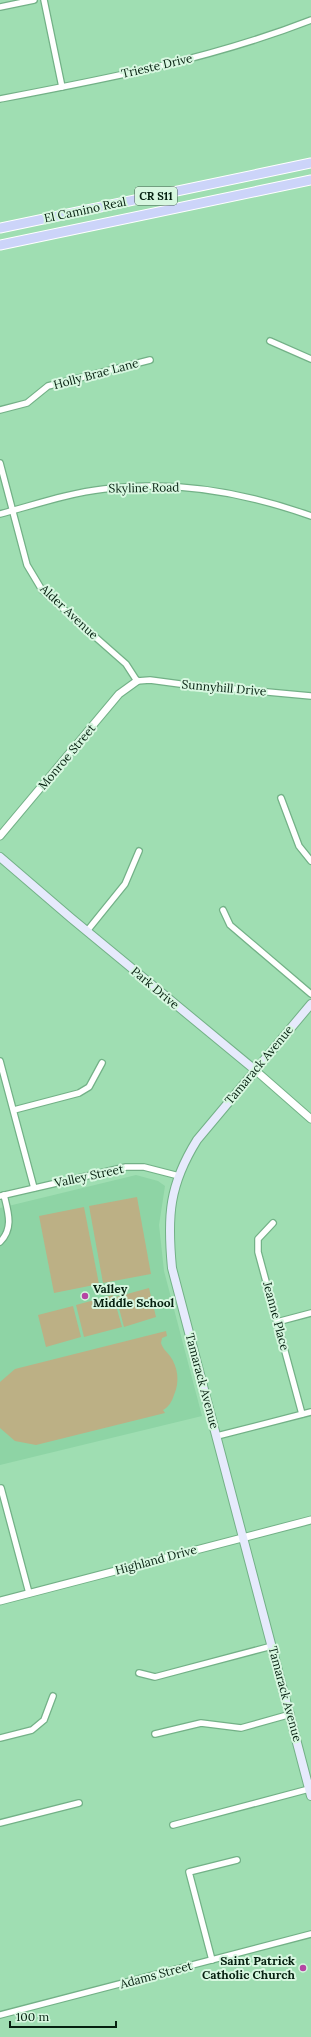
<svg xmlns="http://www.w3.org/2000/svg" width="311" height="2037" viewBox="0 0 311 2037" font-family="Lora,serif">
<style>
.built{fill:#8ed4a5}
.green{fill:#bcb085}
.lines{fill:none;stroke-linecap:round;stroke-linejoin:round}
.minor-casing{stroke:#73b187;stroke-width:8}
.tertiary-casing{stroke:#73b187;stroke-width:9}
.secondary-casing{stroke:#73b187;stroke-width:10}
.primary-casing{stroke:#fff;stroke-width:11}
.minor{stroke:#fff;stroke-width:5.5}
.tertiary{stroke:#fff;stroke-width:7}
.secondary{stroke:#e6eafc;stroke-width:8}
.primary{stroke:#ccd4f9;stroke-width:9}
.poi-dot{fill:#b546a4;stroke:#d7f7e0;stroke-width:1.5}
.labels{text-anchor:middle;stroke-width:4;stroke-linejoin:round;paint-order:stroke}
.shield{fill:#d7f7e0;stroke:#45604e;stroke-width:1}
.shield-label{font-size:11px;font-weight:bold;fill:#062010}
.street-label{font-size:12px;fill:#062010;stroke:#d7f7e0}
.poi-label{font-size:12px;font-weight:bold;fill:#062010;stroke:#d7f7e0;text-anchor:start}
</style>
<rect width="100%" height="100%" fill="#9fdeb2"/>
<path class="built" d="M136 1175 158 1181 165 1186 159 1225 164 1271 202 1416 0 1465V1208Z"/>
<g class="green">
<path d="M137 1197 151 1274 103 1283 89 1206Z"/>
<path d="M84 1207 99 1284 54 1293 39 1216Z"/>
<path d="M149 1288 156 1317 124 1327 116 1297Z"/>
<path d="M113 1295 122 1327 84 1337 76 1305Z"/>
<path d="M73 1306 81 1337 46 1347 38 1315Z"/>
<path d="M166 1331 167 1336 162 1338 161 1343C163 1349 166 1351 170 1356 178 1367 180 1382 174 1395 172 1401 169 1407 163 1410L165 1413 36 1445 15 1441 0 1428V1382L15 1369Z"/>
</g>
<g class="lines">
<defs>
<g id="minor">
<path d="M44 0 62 87"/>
<path d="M0 7 34 0"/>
<path d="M0 99C105 79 211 59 311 20"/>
<path d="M270 341 311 359"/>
<path d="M0 410 27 403 48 386 150 360"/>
<path d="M0 463 27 565 42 590 126 664 137 681 150 680 180 684 311 696"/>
<path d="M0 514C34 505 69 493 104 489 174 480 244 492 311 516"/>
<path d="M281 798 299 846 311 861"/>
<path d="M223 910 230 925 311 994"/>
<path d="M87 931 125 884 139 851"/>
<path d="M0 1061 34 1188"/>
<path d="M14 1110 79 1093 89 1087 102 1063"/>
<path d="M0 1196 126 1167H144L179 1176"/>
<path d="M273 1223 258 1239V1252L302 1414"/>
<path d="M0 1242C14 1228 8 1212 4 1195"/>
<path d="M277 1322 311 1313"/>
<path d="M217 1436 311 1412"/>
<path d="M1 1488 29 1593"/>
<path d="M139 1673 155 1677 272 1646"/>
<path d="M155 1734 201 1723 241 1728 291 1714"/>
<path d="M0 1738 32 1730 44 1720 53 1696"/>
<path d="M0 1823 79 1803"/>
<path d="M173 1825 309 1789"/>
<path d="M212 1960 189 1872 237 1860"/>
<path d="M0 2015 311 1934"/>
</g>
<g id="tertiary">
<path d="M0 836 119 694 137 681"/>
<path d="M255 1070 311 1119"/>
<path d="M0 1601 311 1520"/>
</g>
<g id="secondary">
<path d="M0 857 71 918 255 1070"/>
<path d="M311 1004 197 1140C169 1185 167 1216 172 1268L311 1796"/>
</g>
<g id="primary">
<path d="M0 228 311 163"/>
<path d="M0 245 311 180"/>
</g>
</defs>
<use href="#minor" class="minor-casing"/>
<use href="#tertiary" class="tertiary-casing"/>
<use href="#secondary" class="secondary-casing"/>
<use href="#primary" class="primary-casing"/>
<use href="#minor" class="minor"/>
<use href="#tertiary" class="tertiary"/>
<use href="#secondary" class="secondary"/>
<use href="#primary" class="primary"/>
</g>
<g class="poi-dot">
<circle cx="85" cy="1296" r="4"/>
<circle cx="303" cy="1968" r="4"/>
</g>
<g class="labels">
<rect class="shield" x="135" y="187" width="42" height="18" rx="3"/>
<g class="shield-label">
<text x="156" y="200">CR S11</text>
</g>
<g class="street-label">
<text transform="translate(157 66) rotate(-13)" y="4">Trieste Drive</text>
<text transform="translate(85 210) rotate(-12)" y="4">El Camino Real</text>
<text transform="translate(96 374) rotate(-15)" y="4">Holly Brae Lane</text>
<text transform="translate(144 488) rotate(-1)" y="4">Skyline Road</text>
<text transform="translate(69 612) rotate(43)" y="4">Alder Avenue</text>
<text transform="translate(224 688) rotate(5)" y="4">Sunnyhill Drive</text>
<text transform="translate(67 757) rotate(-50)" y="4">Monroe Street</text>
<text transform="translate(155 988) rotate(40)" y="4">Park Drive</text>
<text transform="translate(259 1065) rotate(-50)" y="4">Tamarack Avenue</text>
<text transform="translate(89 1176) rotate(-12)" y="4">Valley Street</text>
<text transform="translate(276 1316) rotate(75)" y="4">Jeanne Place</text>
<text transform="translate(202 1381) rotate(75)" y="4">Tamarack Avenue</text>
<text transform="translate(156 1560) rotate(-15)" y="4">Highland Drive</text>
<text transform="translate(285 1694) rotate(75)" y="4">Tamarack Avenue</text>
<text transform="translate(156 1975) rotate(-15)" y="4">Adams Street</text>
</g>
<g class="poi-label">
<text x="93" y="1293">Valley<tspan x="93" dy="14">Middle School</tspan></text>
<text x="295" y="1965" text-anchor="end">Saint Patrick<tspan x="295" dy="14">Catholic Church</tspan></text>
</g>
</g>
<path d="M10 2021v6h106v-6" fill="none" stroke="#062010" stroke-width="2"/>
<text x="16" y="2021" font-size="12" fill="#062010" stroke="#d7f7e0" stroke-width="3" paint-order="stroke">100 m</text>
</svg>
